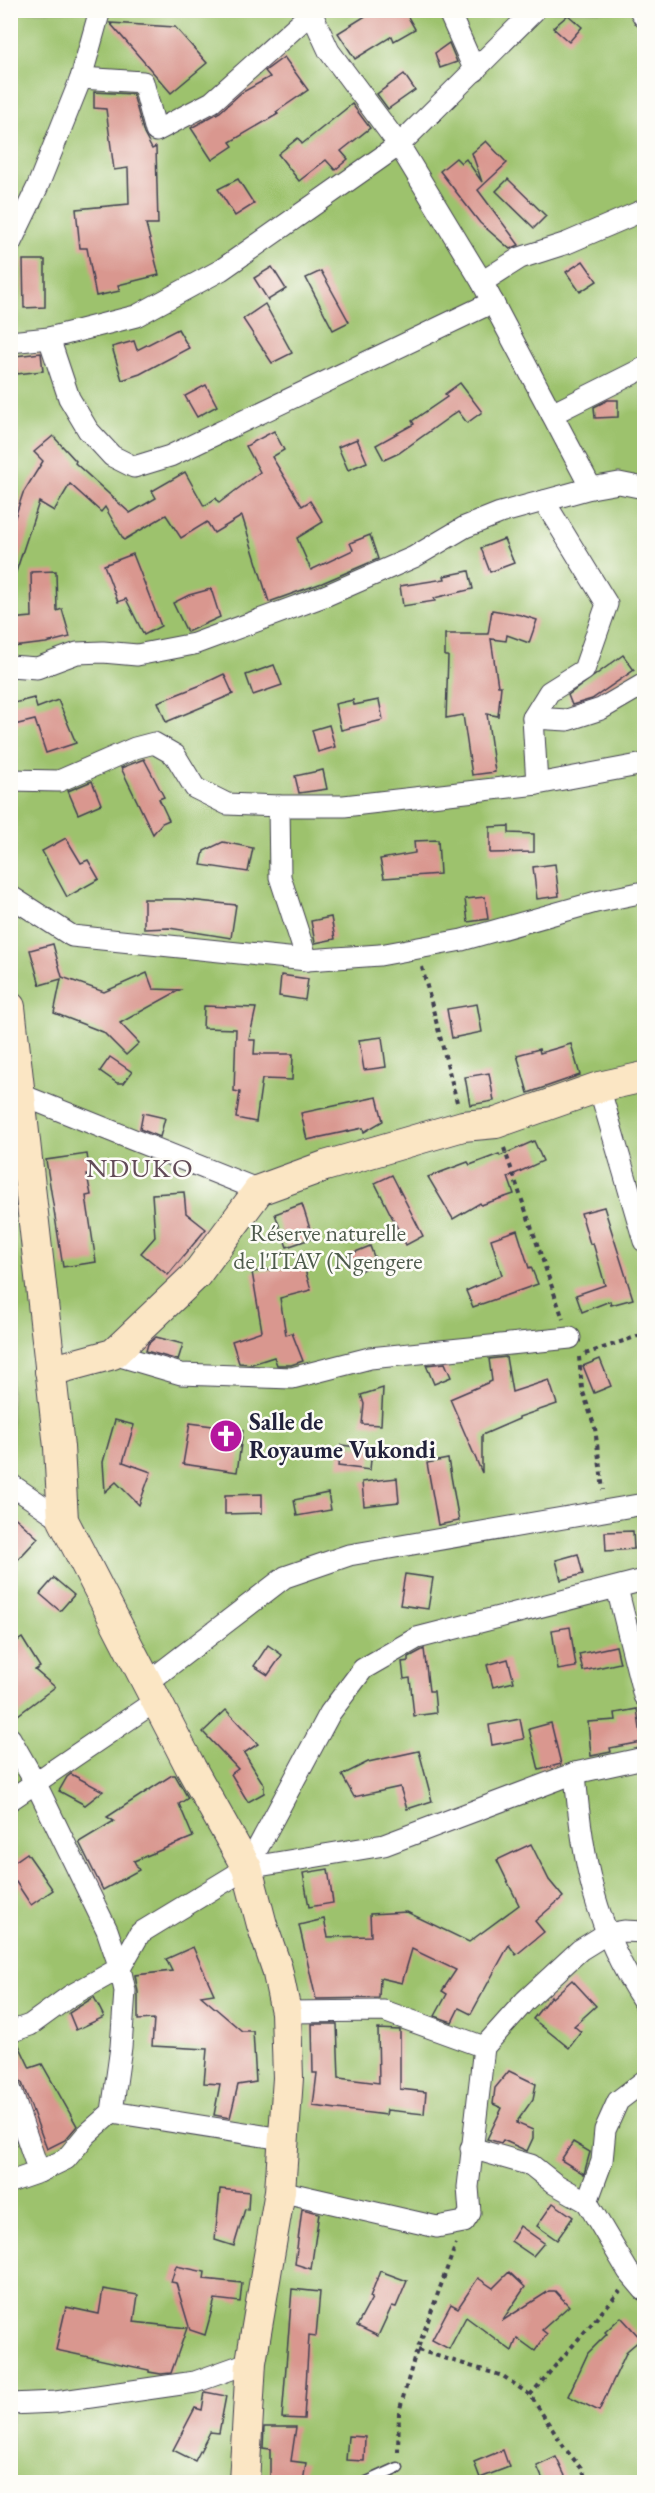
<svg xmlns="http://www.w3.org/2000/svg" width="655" height="2493" viewBox="0 0 655 2493" font-family="'EB Garamond',serif">
<style>
.green{fill:#9dc26d;stroke:#607254;stroke-width:1.5}
.building{fill:#d9978f}
.lines{fill:none;stroke-linecap:round;stroke-linejoin:round}
.lane-casing{stroke:#413f50;stroke-width:13}
.street-casing{stroke:#413f50;stroke-width:23}
.secondary-casing{stroke:#413f50;stroke-width:32}
.path{stroke:#413f50;stroke-width:4;stroke-dasharray:4.5 4.5;stroke-linecap:butt}
.lane{stroke:#fff;stroke-width:10}
.street{stroke:#fff;stroke-width:21}
.secondary{stroke:#fbe6c4;stroke-width:30}
.labels{text-anchor:middle;stroke-width:5;stroke-linejoin:round;paint-order:stroke}
.park-label{font-size:24px;fill:#4d5a4c;stroke:#fdfcf7}
.poi-label{font-size:24px;font-weight:bold;fill:#22223b;stroke:#fdfcf7;text-anchor:start}
.quarter-label{font-size:27px;letter-spacing:1.5px;fill:#624b58;stroke:#fdfcf7}
</style>
<rect width="100%" height="100%" fill="#fdfcf7"/>
<filter id="ink" filterUnits="userSpaceOnUse"><feTurbulence type="fractalNoise" baseFrequency=".0167" numOctaves="2"/><feDisplacementMap in="SourceGraphic" scale="12" xChannelSelector="R" yChannelSelector="G"/><feConvolveMatrix kernelMatrix="1 2 1 2 8 2 1 2 1" color-interpolation-filters="sRGB"/></filter>
<filter id="wash" filterUnits="userSpaceOnUse"><feTurbulence type="fractalNoise" baseFrequency=".008" numOctaves="4" result="noise"/><feDisplacementMap in="SourceGraphic" scale="24" xChannelSelector="R" yChannelSelector="G"/><feGaussianBlur stdDeviation="1.35" result="paint"/><feColorMatrix in="noise" values="0 0 0 0 0 0 0 0 0 0 0 0 0 0 0 0 0 1.4 0 .05"/><feComposite in="paint" operator="in"/></filter>
<g filter="url(#wash)">
<rect width="100%" height="100%" fill="#f0e4c6"/>
<rect class="green" x="11" y="11" width="633" height="2471"/>
<g id="blocks">
<g class="building">
<path d="M375 10H404L415 29 394 41 392 36 355 59 338 33Z"/>
<path d="M568 15 582 27 569 42 553 28Z"/>
<path d="M110 23 175 27 207 63 171 93Z"/>
<path d="M449 43 457 62 440 68 435 53Z"/>
<path d="M284 57 308 90 276 112 278 114 230 142 233 146 212 160 191 128 220 112 241 93 270 77 265 71Z"/>
<path d="M404 74 415 90 388 109 377 94Z"/>
<path d="M94 92 133 94 144 134 152 149 156 147 158 224H146L159 275 118 285 120 291 96 296 87 248H80L76 209 129 204 128 168 114 170 106 109 94 108Z"/>
<path d="M352 104 370 128 341 151 348 159 335 170 326 160 299 181 278 154 298 138 302 144Z"/>
<path d="M486 141 507 163 478 190 519 245 510 249 480 223 440 171 456 158 461 163 466 159 482 182 472 153Z"/>
<path d="M238 179 254 204 235 216 218 189Z"/>
<path d="M508 179 546 216 534 228 496 191Z"/>
<path d="M23 260H45V307L24 308Z"/>
<path d="M583 261 597 281 580 292 566 272Z"/>
<path d="M272 267 286 289 268 300 254 278Z"/>
<path d="M321 271 349 322 333 330 306 278Z"/>
<path d="M265 304 292 353 272 363 243 319Z"/>
<path d="M178 329 189 348 140 374 122 380 112 347 134 341 137 350Z"/>
<path d="M41 353 43 371 17 374 15 356Z"/>
<path d="M460 383 482 412 467 423 458 411 399 453 384 460 376 445 414 424 412 421 447 397 445 394Z"/>
<path d="M206 385 217 406 197 417 185 396Z"/>
<path d="M608 400H618V417L595 418 594 407Z"/>
<path d="M274 431 284 450 272 457 302 506 310 501 323 522 297 538 311 570 353 550 350 543 370 535 378 559 322 583 269 602 242 516 214 533 207 522 181 538 166 515 124 540 105 507 101 512 70 484 54 511 39 502 14 578 10 577V532L23 493 43 461 34 452 53 436 76 461 75 463 130 513 156 498 152 491 185 472 204 506 216 498 219 503 260 472 246 446Z"/>
<path d="M357 439 367 462 348 470 338 447Z"/>
<path d="M504 539 514 563 490 572 481 548Z"/>
<path d="M133 554 161 626 144 635 126 599 118 602 104 565Z"/>
<path d="M56 571 57 611 62 609 70 637 46 643 13 647 10 619 32 617 31 572Z"/>
<path d="M469 571 473 589 434 598 435 601 403 606 400 586 445 579 444 576Z"/>
<path d="M211 589 220 617 187 632 173 603 189 595Z"/>
<path d="M492 610 521 615 537 620 529 643 507 635 506 641 491 639 498 686H501L498 716 487 714 495 772 472 775 463 715 446 718 448 656H445V634H488Z"/>
<path d="M623 655 634 670 592 699 572 705 568 695Z"/>
<path d="M274 665 282 685 253 695 246 675Z"/>
<path d="M224 674 233 694 166 722 158 702 201 685Z"/>
<path d="M34 698 37 708 58 700 76 743 46 753 35 720 10 726V704Z"/>
<path d="M353 700 354 705 379 700 383 720 341 730 335 704Z"/>
<path d="M329 725 335 747 318 752 312 730Z"/>
<path d="M144 759 164 797 159 799 169 820 162 823 153 834 121 768Z"/>
<path d="M323 770 327 789 299 793 295 776Z"/>
<path d="M92 781 101 804 78 814 68 791Z"/>
<path d="M509 826V833L534 834V852L490 853V827Z"/>
<path d="M66 838 81 863 88 860 99 879 67 897 42 851Z"/>
<path d="M438 840 440 874 384 878 380 859 415 853 414 841Z"/>
<path d="M223 842 253 848 248 872 201 865 204 851Z"/>
<path d="M555 864 559 896 537 899 533 867Z"/>
<path d="M485 897 488 919 468 922 465 899Z"/>
<path d="M144 899H180L236 905 231 938 169 928 144 929Z"/>
<path d="M331 917 335 939 315 943 311 921Z"/>
<path d="M53 944 62 977 104 992 147 973 153 989 180 990 120 1023 139 1043 126 1055 103 1032 54 1013 61 979 40 985 30 950Z"/>
<path d="M281 975 308 979 305 1000 279 996Z"/>
<path d="M477 1004 482 1032 452 1038 447 1009Z"/>
<path d="M204 1006 256 1008 249 1040H255L254 1054H293L292 1080 262 1079 256 1122 236 1118 240 1092 234 1091 236 1029 203 1028Z"/>
<path d="M382 1037 386 1067 364 1070 359 1040Z"/>
<path d="M571 1044 580 1075 528 1093 517 1055 539 1049 540 1053Z"/>
<path d="M110 1057 132 1072 124 1083H117L100 1071Z"/>
<path d="M489 1073 494 1101 470 1105 465 1077Z"/>
<path d="M377 1097 383 1121 364 1132 363 1128 307 1140 301 1113Z"/>
<path d="M143 1113 165 1118 160 1137 140 1129Z"/>
<path d="M534 1141 543 1161 508 1177 514 1194 481 1205 480 1203 453 1219 428 1177 468 1162 470 1165 499 1154 500 1156Z"/>
<path d="M87 1154 90 1175H87L91 1195 86 1196 96 1262 63 1267 46 1160Z"/>
<path d="M392 1175 423 1236 406 1245 375 1183Z"/>
<path d="M184 1192 186 1213 206 1229 168 1275 141 1253 155 1237 152 1194Z"/>
<path d="M302 1204 313 1238 287 1247 275 1214Z"/>
<path d="M604 1207 633 1299 611 1305 610 1301 582 1312 576 1295 605 1285 593 1243 590 1244 581 1213Z"/>
<path d="M517 1230 529 1268 531 1267 538 1284 473 1307 466 1291 502 1275 491 1239Z"/>
<path d="M370 1246 376 1262 355 1274 348 1255Z"/>
<path d="M304 1266 311 1290 280 1298 286 1335 292 1333 303 1361 291 1365H277L274 1357 252 1364 239 1363 232 1341 262 1331 252 1272Z"/>
<path d="M156 1337 183 1344 178 1360 146 1351 148 1344Z"/>
<path d="M506 1357 512 1392 549 1380 557 1404 519 1417V1419L482 1435V1473L450 1399 492 1381 489 1359Z"/>
<path d="M600 1359 611 1386 594 1393 583 1366Z"/>
<path d="M445 1363 451 1377 434 1384 426 1365Z"/>
<path d="M383 1388 381 1425 362 1424 364 1404 361 1395Z"/>
<path d="M115 1420 134 1425 123 1462 151 1472 139 1505 116 1482 105 1492 103 1462Z"/>
<path d="M190 1423 243 1430 237 1472 183 1464Z"/>
<path d="M341 1445 372 1449 370 1470 338 1466Z"/>
<path d="M448 1459 459 1521 438 1525 427 1463Z"/>
<path d="M397 1478 399 1502 364 1506 362 1482Z"/>
<path d="M328 1493 331 1510 297 1516 294 1500Z"/>
<path d="M262 1494V1513L225 1514V1495Z"/>
<path d="M10 1513 38 1538 10 1568Z"/>
<path d="M633 1531 634 1549 606 1551 605 1532Z"/>
<path d="M578 1554 583 1574 561 1580 556 1560Z"/>
<path d="M405 1574 433 1578 428 1609 400 1605Z"/>
<path d="M54 1578 74 1595 60 1611 40 1594Z"/>
<path d="M570 1627 576 1667 558 1670 552 1630Z"/>
<path d="M22 1638 40 1667 35 1670 55 1687 10 1721V1646Z"/>
<path d="M268 1645 282 1655 268 1675 254 1666Z"/>
<path d="M616 1646 620 1663 583 1671 579 1654Z"/>
<path d="M424 1649 429 1691H434L436 1713 414 1716 410 1678 404 1679 402 1662 409 1661V1657Z"/>
<path d="M508 1659 514 1682 493 1687 487 1665Z"/>
<path d="M637 1709 642 1742 610 1748 611 1752 591 1756 588 1722 616 1720 615 1713Z"/>
<path d="M226 1710 258 1744 244 1753 264 1785V1793L248 1802 231 1774 238 1769 203 1732Z"/>
<path d="M520 1719 524 1739 492 1745 489 1725Z"/>
<path d="M551 1723 561 1764 539 1770 529 1729Z"/>
<path d="M419 1751 432 1801 407 1809 400 1787 354 1797 342 1775 368 1762Z"/>
<path d="M71 1774 103 1791 85 1805 59 1791 67 1777Z"/>
<path d="M172 1775H175L188 1798 179 1804 193 1837 134 1861 139 1870 103 1890 79 1842 114 1821 107 1817Z"/>
<path d="M531 1844 549 1880 563 1897 535 1921 544 1932 516 1955 509 1945 471 2014 459 2008 452 2022 435 2016 447 1994 442 1991 456 1970 412 1949 402 1983 380 1978 379 1998 316 1999 299 1925 324 1919 328 1937 371 1936 370 1914 407 1912 469 1942 519 1905 497 1860Z"/>
<path d="M27 1853 53 1890 31 1905 16 1882 10 1885V1865Z"/>
<path d="M328 1869 333 1903 309 1907 303 1873Z"/>
<path d="M193 1947 214 1994 201 1996 242 2031H253L256 2082 238 2085 230 2118 214 2115 220 2084 204 2083 207 2049 152 2046 154 2019 138 2020V1992L135 1975 172 1971 166 1959Z"/>
<path d="M572 1980 596 2006 574 2026 581 2032 569 2048 533 2019 551 1996 552 1998Z"/>
<path d="M94 1997 104 2017 76 2030 69 2013Z"/>
<path d="M312 2024H337L339 2078 379 2083 378 2029 400 2030V2089L426 2092 424 2114 387 2110 386 2115 313 2106 317 2073H313Z"/>
<path d="M18 2043 30 2068 42 2064 77 2126 65 2140 47 2149 22 2083 18 2078 10 2076V2044Z"/>
<path d="M509 2071 536 2084 533 2099 516 2123 533 2130V2138L527 2151 503 2140 501 2143 487 2139 502 2108 493 2104 495 2088Z"/>
<path d="M573 2142 590 2152 584 2174 561 2160Z"/>
<path d="M220 2189 249 2192 248 2210 245 2209 234 2246 215 2240Z"/>
<path d="M553 2203 573 2217 557 2240 537 2226Z"/>
<path d="M302 2209 319 2213 311 2269 295 2264Z"/>
<path d="M520 2226 544 2243 533 2256 511 2241Z"/>
<path d="M176 2266 205 2272 204 2279 242 2283 240 2302 215 2299 205 2335 190 2330 176 2283 171 2282Z"/>
<path d="M380 2271 407 2281 396 2307 392 2306 378 2336 357 2326 372 2298 370 2297Z"/>
<path d="M509 2272 525 2287 502 2321 549 2291H555L569 2306 542 2330 547 2334 535 2351 517 2338 512 2351 466 2317 449 2349 432 2340 451 2304 458 2308 478 2278 493 2288Z"/>
<path d="M103 2289 138 2295 134 2322 187 2328 171 2373 161 2374 149 2372V2370L56 2350 66 2307 99 2314Z"/>
<path d="M292 2289 320 2292 316 2336 309 2335 304 2419 282 2418Z"/>
<path d="M621 2317 641 2339 627 2351 599 2411 568 2396 588 2353 607 2334 605 2332Z"/>
<path d="M205 2392 226 2396 219 2433 210 2432 195 2461 173 2450 195 2408 202 2410Z"/>
<path d="M264 2427H296L291 2461 306 2463 303 2482H270V2449L263 2448Z"/>
<path d="M348 2436 365 2437 364 2461 346 2460Z"/>
<path d="M503 2450 509 2467 480 2478 474 2462Z"/>
<path d="M556 2457 566 2478 557 2482H544L537 2466Z"/>
</g>
</g>
</g>
<g filter="url(#ink)">
<use href="#blocks" fill-opacity="0" stroke="#413f50" stroke-width="1.5"/>
<g class="lines">
<defs>
<path id="lane" d="M367 2482 398 2468"/>
<g id="street">
<path d="M310 10 329 51 399 145 482 282 591 488"/>
<path d="M448 10 475 71"/>
<path d="M640 10 644 17"/>
<path d="M81 78 143 82 156 131 212 102 311 13"/>
<path d="M10 244 37 188 81 78 100 10"/>
<path d="M482 282 520 258 567 243 644 210"/>
<path d="M49 338 69 398 88 430 112 456 134 467 170 456 493 302"/>
<path d="M10 342 49 338 136 316 221 270 399 145 535 10"/>
<path d="M552 414 644 368"/>
<path d="M10 666 37 668 77 653 103 652 137 655 194 644 327 595 414 557 465 527 500 513 591 488 619 483 644 488"/>
<path d="M533 718 567 720 601 709 644 684"/>
<path d="M10 780 59 781 135 748 154 743 175 755 195 788 227 804 279 806H344L537 784 644 764"/>
<path d="M537 784 533 718 549 692 584 670 607 604 544 501"/>
<path d="M279 806 280 877 307 960"/>
<path d="M10 896 72 936 307 960 380 955 462 940 596 902 644 892"/>
<path d="M599 1087 644 1241"/>
<path d="M19 1094 259 1190"/>
<path d="M113 1354 181 1374 292 1378 370 1358 570 1338"/>
<path d="M10 1484 63 1520"/>
<path d="M617 1588 644 1696"/>
<path d="M147 1683 285 1577 349 1555 644 1504"/>
<path d="M10 1738 35 1782 107 1930 120 1968 125 1991 121 2047 112 2112 86 2135 66 2159 39 2172 10 2182"/>
<path d="M575 1773C582 1860 595 1929 644 2002"/>
<path d="M10 1800 157 1700"/>
<path d="M247 1868 330 1713 363 1669 417 1638 644 1580"/>
<path d="M286 2012 384 2011 484 2047"/>
<path d="M10 2032 30 2025 70 1996 120 1968 140 1933 247 1868 384 1845 575 1773 644 1758"/>
<path d="M10 2088 39 2172"/>
<path d="M112 2112 282 2139"/>
<path d="M471 2148 531 2165 555 2184 587 2202 628 2271 644 2290"/>
<path d="M280 2191 437 2227 464 2222 470 2213 468 2187 484 2047 525 2001 580 1950 606 1934 624 1931 644 1932"/>
<path d="M587 2202 602 2161 605 2130 618 2101 644 2081"/>
<path d="M10 2404 56 2402 195 2382 251 2362"/>
</g>
<g id="secondary">
<path d="M10 1007 59 1447 63 1520 191 1768 247 1868 262 1925 277 1969 286 2012 288 2078 280 2191 251 2362 244 2482"/>
<path d="M50 1371 113 1354 196 1275 259 1190 325 1166 463 1126 496 1123 599 1087 644 1077"/>
</g>
</defs>
<use href="#lane" class="lane-casing"/>
<use href="#street" class="street-casing"/>
<use href="#secondary" class="secondary-casing"/>
<g class="path">
<path d="M422 967 457 1102"/>
<path d="M504 1148 563 1319"/>
<path d="M585 1354 644 1334"/>
<path d="M579 1357 582 1389 595 1428 603 1490"/>
<path d="M418 2350 503 2376 530 2395 566 2450 582 2469 587 2482"/>
<path d="M530 2395 620 2291"/>
<path d="M398 2452 399 2412 414 2359 456 2244"/>
</g>
<use href="#lane" class="lane"/>
<use href="#street" class="street"/>
<use href="#secondary" class="secondary"/>
</g>
</g>
<defs>
<symbol id="church-disc" viewBox="-11 -11 22 22"><circle r="9.5" fill="#b5179e" stroke="#fdfcf7"/><path d="M-1.2-6h2.4v3.5h3.3v2.4h-3.3V6h-2.4V-.1h-3.3v-2.4h3.3Z" fill="#fff"/></symbol>
</defs>
<g fill-rule="evenodd">
<use href="#church-disc" x="207" y="1417" width="38" height="38"/>
</g>
<g class="labels">
<g class="park-label">
<text x="328" y="1241">Réserve naturelle<tspan x="328" dy="28">de l'ITAV (Ngengere</tspan></text>
</g>
<g class="poi-label">
<text x="249" y="1430">Salle de<tspan x="249" dy="28">Royaume Vukondi</tspan></text>
</g>
<g class="quarter-label">
<text x="140" y="1177">NDUKO</text>
</g>
</g>
<rect width="655" height="2493" fill="none" stroke="#fdfcf7" stroke-width="36"/>
</svg>
